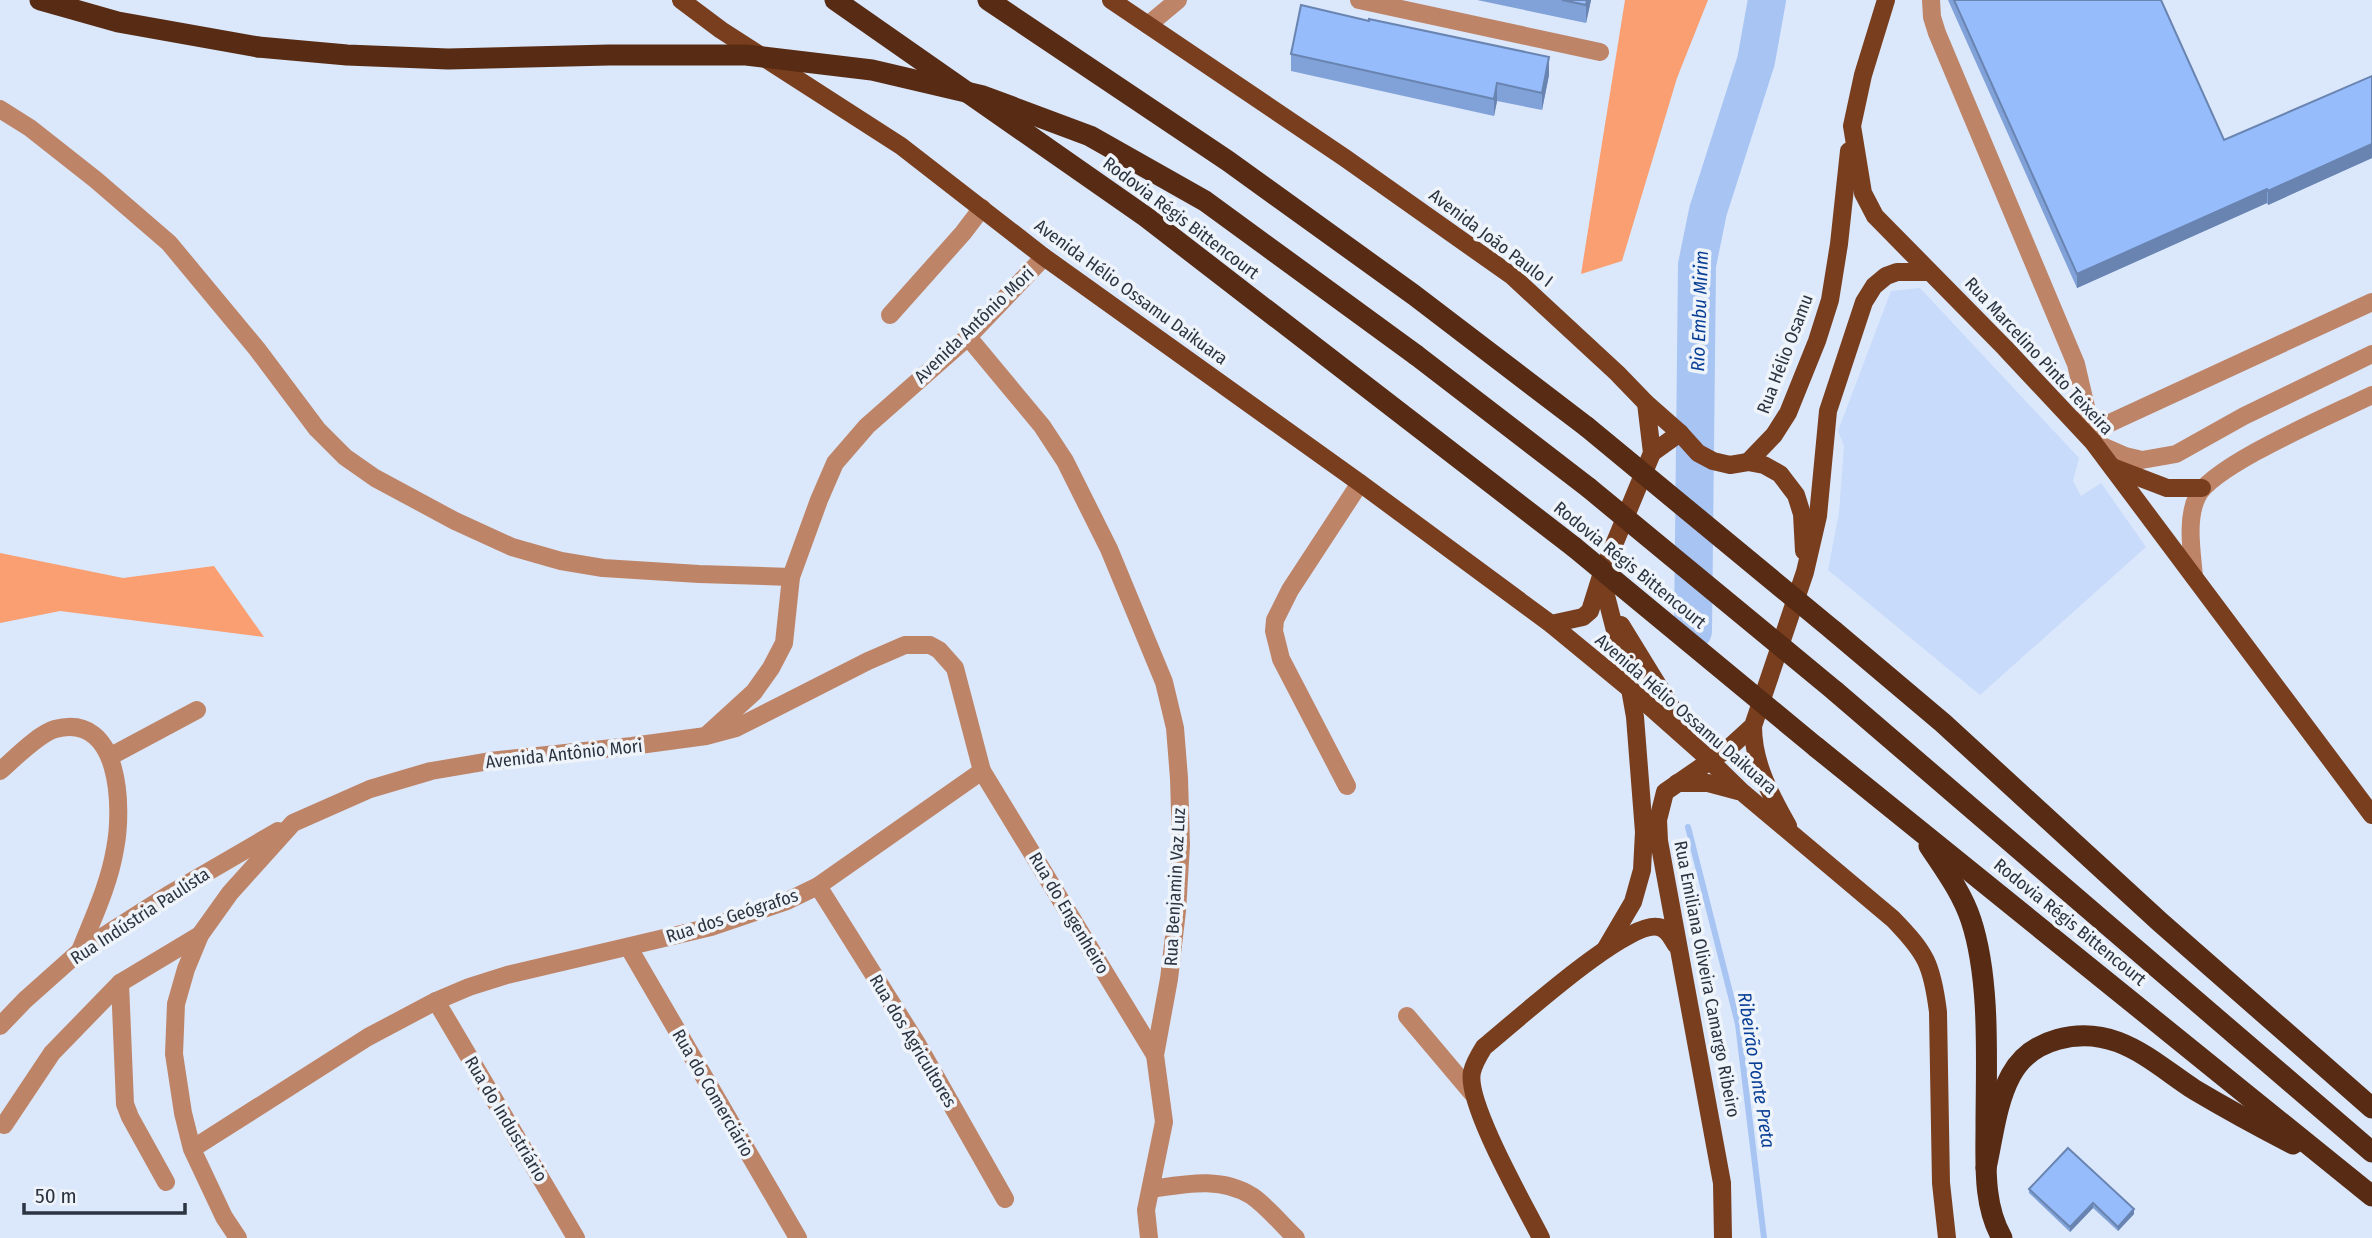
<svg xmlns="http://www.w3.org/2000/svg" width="2372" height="1238" viewBox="0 0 2372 1238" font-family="'Fira Sans Condensed',sans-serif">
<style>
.built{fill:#c8dbfb}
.forest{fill:#f99f71}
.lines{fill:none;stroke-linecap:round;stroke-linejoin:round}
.stream{stroke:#a7c4f3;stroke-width:6}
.river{stroke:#a7c4f3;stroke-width:38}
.minor{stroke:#be8467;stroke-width:18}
.major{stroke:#793e1e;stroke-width:18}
.highway{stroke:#582c14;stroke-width:21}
.highway-bridge{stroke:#582c14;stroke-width:21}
.wall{fill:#81a2d8}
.shaded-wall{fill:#6984b0}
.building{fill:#96bcfb;stroke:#6984b0;stroke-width:2}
.labels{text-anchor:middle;stroke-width:7;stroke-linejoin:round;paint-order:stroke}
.street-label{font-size:18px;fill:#2c3441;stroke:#eff4fa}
.water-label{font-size:19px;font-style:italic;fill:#083e95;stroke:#eff4fa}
</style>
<rect width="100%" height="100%" fill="#dbe7fb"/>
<path class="built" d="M1920 288 2079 458 2073 481 2081 496 2101 483 2146 547 1980 695 1828 570 1839 513 1844 446 1838 431 1891 291Z"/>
<g class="forest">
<path d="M1625 0H1708L1677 78 1622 261 1581 274Z"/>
<path d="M0 553 123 578 214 566 264 637 60 611 0 623Z"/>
</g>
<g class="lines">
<path class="stream" d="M1688 827 1738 1024 1764 1238"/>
<path class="river" d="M1693 631 1697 265 1708 211 1756 61 1767 0"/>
<g class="minor">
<path d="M1359 0 1600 52"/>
<path d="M1931 0 1932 17 1937 33 2076 364 2086 407V434L2372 302"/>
<path d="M1148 25 1178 0"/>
<path d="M0 109 30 128 96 180 169 243 257 349 317 429 345 457 375 478 455 521 512 547 561 561 603 568 699 574 791 577"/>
<path d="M890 315 963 233 982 208"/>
<path d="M968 337 1042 426 1065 461 1109 549 1164 682 1175 728 1179 778 1181 845 1177 911 1169 979 1155 1055 1164 1122 1146 1210 1149 1238"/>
<path d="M2093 442 2125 456 2142 460 2176 454 2244 416 2372 354"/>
<path d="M2194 577C2192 552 2186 520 2197 497 2212 465 2336 413 2372 395"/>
<path d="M708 734 754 692 771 668 784 643 791 577 819 500 835 463 867 426 968 337 1044 257"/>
<path d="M111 756 197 710"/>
<path d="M0 771C14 759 38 734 55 729 121 711 123 809 115 849 109 885 93 918 80 951"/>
<path d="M982 771 1155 1055"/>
<path d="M1347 786 1281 659 1274 631 1275 620 1290 590 1360 483"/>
<path d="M818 886 916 1042 1005 1199"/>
<path d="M629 948 798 1238"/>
<path d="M120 983 125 1104 130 1117 166 1182"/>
<path d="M436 1001 576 1238"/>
<path d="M1407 1016 1472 1093"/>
<path d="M0 1026 25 1000 80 951 168 895 278 831"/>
<path d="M4 1125 52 1053 120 983 200 935"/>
<path d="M192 1149 368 1037 436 1001 469 987 507 975 711 927 787 901 818 886 982 771 955 668 939 650 930 645H905L868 661 736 728 706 736 632 746 490 761 431 771 370 789 293 823 230 893 200 935 186 969 176 1004 174 1054 183 1113 192 1149 224 1217 238 1238"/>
<path d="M1151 1189C1185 1184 1221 1176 1252 1196 1268 1207 1282 1225 1296 1238"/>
</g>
<g class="major">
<path d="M681 0 721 30 901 146 1044 257 1360 483 1551 624 1630 689 1701 752 1742 792 1893 919C1926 953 1932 964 1938 1012L1941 1183 1947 1238"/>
<path d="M1111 0 1345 158 1512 276 1617 373 1646 403 1680 433 1698 453 1713 461 1730 465 1748 462 1764 465 1780 474 1796 495 1802 514 1804 551"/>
<path d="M1886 0 1863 75 1852 126 1863 193 1875 216 2005 348 2093 442 2372 815"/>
<path d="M1652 453 1680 433"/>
<path d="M1748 462 1774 435 1788 413 1817 341 1830 300 1839 244 1849 151"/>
<path d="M2112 467 2167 488H2202"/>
<path d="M1601 576 1630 689 1635 717 1644 832 1642 870 1633 902 1606 948"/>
<path d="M1551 624 1583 617 1590 611 1601 576 1652 453 1646 403"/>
<path d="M1621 625 1683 726"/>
<path d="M1753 726C1753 763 1770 794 1788 826"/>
<path d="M1677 783H1708L1738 791"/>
<path d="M1541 1238C1525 1206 1465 1102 1472 1072 1474 1063 1479 1055 1484 1047 1513 1024 1626 920 1658 927 1668 928 1671 938 1676 945"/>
<path d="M1723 1238 1722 1183 1659 841 1658 820 1665 792 1730 747 1753 726 1805 572 1818 516 1828 411 1864 302 1874 286 1886 276 1897 272H1929"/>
</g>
<g class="highway">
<path d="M40 0 118 22 258 47"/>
<path d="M835 0 1146 217 1574 547"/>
<path d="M988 0 1228 161 1414 295 1587 427"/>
<path d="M1416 355 1589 488"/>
<path d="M1834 631 1943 723 2160 922 2372 1108"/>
<path d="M1835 691 2372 1152"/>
<path d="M1816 747 2372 1196"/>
<path d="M1929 846C1945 870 1962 893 1971 920 1991 981 1986 1064 1986 1128 1986 1164 1983 1205 2002 1238"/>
<path d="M1986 1168C1993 1137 1996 1103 2011 1075 2031 1038 2080 1028 2118 1042 2147 1053 2170 1074 2195 1090 2227 1109 2260 1127 2293 1144"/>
</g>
<g class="highway-bridge">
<path d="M258 47 347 55 448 59 609 55H746L872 70 983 96 1090 136 1205 201 1416 355"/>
<path d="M1587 427 1834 631"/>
<path d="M1589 488 1835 691"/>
<path d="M1574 547 1816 747"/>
</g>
</g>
<g class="wall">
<path d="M1477 0H1591L1586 23Z"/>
<path d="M1948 0H2161L2224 140 2372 76V158L2268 205 2267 203 2077 288Z"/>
<path d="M1291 54 1549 75 1542 110 1497 101 1494 116 1291 71Z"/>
<path d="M2029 1189 2134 1214 2118 1231 2093 1208 2070 1232 2029 1193Z"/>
</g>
<g class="shaded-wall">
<path d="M1587 0H1591L1586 23V5Z"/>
<path d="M1549 57V75L1542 110V93Z"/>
<path d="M1497 83V101L1494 116V99Z"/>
<path d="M2372 144V158L2268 205V191Z"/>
<path d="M2267 189V203L2077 288V274Z"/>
<path d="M2093 1203V1208L2070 1232V1227Z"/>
<path d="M2134 1209V1214L2118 1231V1227Z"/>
</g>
<g class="building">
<path d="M1562 0H1587L1586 5Z"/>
<path d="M1954 0H2161L2224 140 2372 76V144L2268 191 2267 189 2077 274Z"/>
<path d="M1301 5 1369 21V19L1549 57 1542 93 1497 83 1494 99 1291 54Z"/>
<path d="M2068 1148 2134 1209 2118 1227 2093 1203 2070 1227 2029 1189Z"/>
</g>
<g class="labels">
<g class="street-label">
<text transform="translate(1181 218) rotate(37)" y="6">Rodovia Régis Bittencourt</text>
<text transform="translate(1491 238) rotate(37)" y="6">Avenida João Paulo I</text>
<text transform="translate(1131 292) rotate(36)" y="6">Avenida Hélio Ossamu Daikuara</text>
<text transform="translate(974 325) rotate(-44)" y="6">Avenida Antônio Mori</text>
<text transform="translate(1785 354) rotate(-69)" y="6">Rua Hélio Osamu</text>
<text transform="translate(2039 356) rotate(47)" y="6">Rua Marcelino Pinto Teixeira</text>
<text transform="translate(1630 565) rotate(39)" y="6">Rodovia Régis Bittencourt</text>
<text transform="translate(1686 714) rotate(41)" y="6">Avenida Hélio Ossamu Daikuara</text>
<text transform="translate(564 754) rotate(-6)" y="6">Avenida Antônio Mori</text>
<text transform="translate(1175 887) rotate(-87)" y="6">Rua Benjamin Vaz Luz</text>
<text transform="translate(1069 913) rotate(59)" y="6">Rua do Engenheiro</text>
<text transform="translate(140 916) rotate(-33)" y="6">Rua Indústria Paulista</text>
<text transform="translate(732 916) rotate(-18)" y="6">Rua dos Geógrafos</text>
<text transform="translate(2070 922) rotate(39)" y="6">Rodovia Régis Bittencourt</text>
<text transform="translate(1707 979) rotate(79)" y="6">Rua Emiliana Oliveira Camargo Ribeiro</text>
<text transform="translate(913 1041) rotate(59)" y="6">Rua dos Agricultores</text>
<text transform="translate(713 1093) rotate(60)" y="6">Rua do Comerciário</text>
<text transform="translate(506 1119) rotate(59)" y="6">Rua do Industriário</text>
</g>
<g class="water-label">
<text transform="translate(1699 311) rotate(-88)" y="7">Rio Embu Mirim</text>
<text transform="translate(1757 1070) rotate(81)" y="7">Ribeirão Ponte Preta</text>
</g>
</g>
<path d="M24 1203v10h161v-10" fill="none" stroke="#2c3441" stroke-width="3.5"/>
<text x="35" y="1203" font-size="21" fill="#2c3441" stroke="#eff4fa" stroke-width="5" paint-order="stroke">50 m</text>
</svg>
